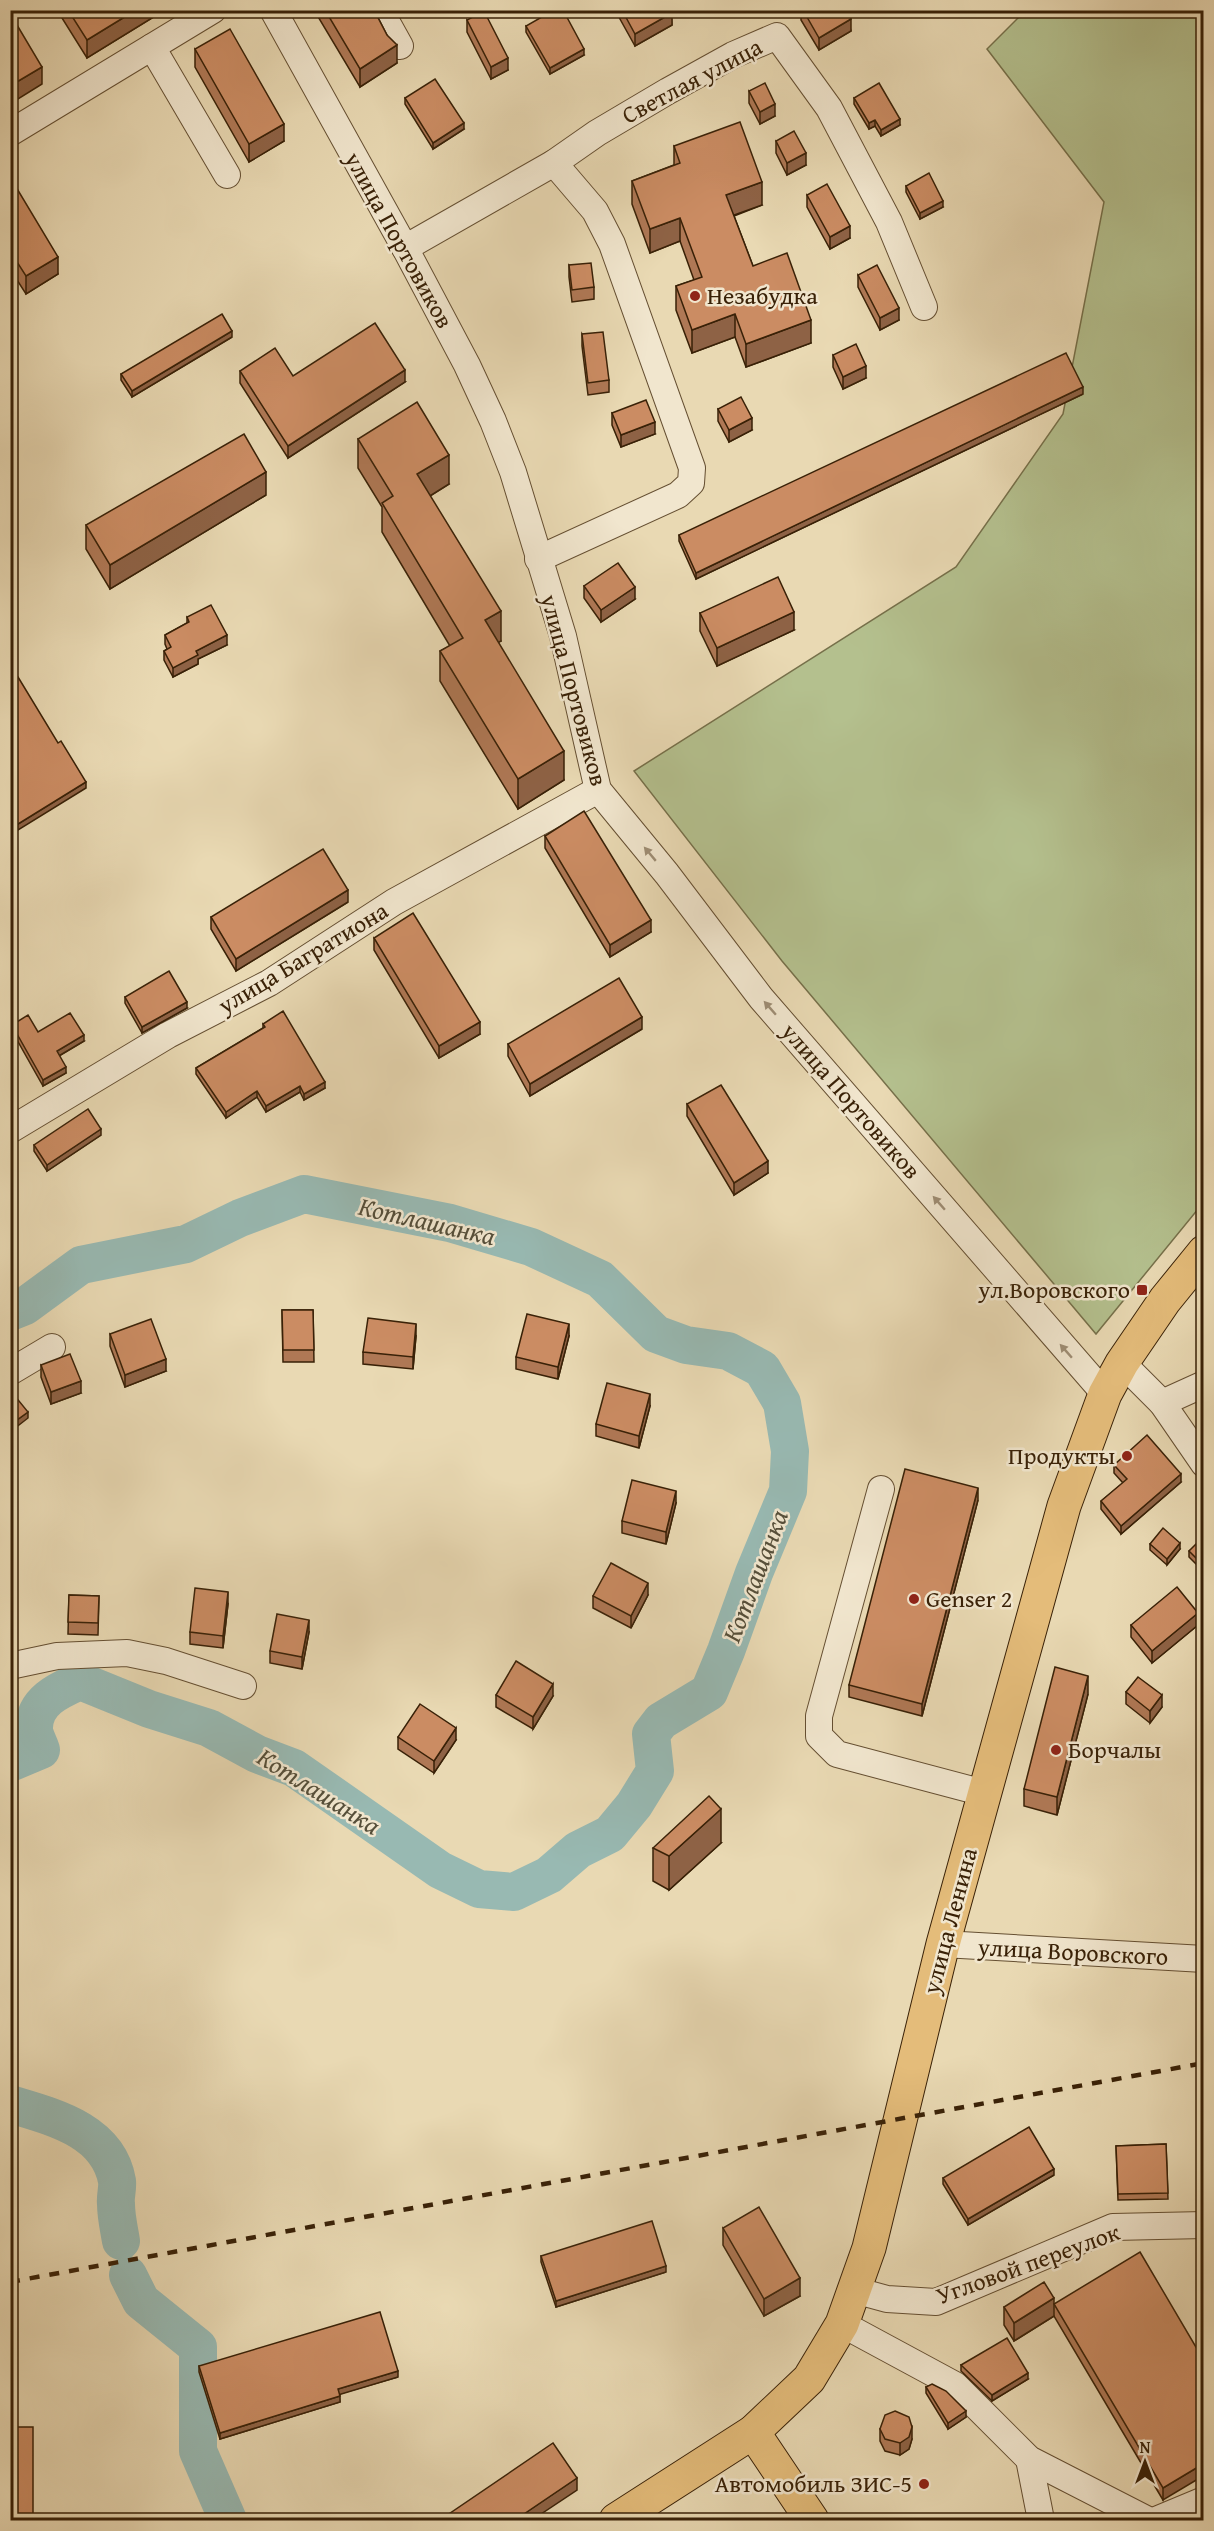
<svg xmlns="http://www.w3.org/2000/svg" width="1214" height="2531" viewBox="0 0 1214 2531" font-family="'Gentium Book Plus',serif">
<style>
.green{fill:#b4c08e;stroke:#76704a;stroke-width:1.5}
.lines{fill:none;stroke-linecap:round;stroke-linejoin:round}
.river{stroke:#98b9b2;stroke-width:38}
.minor-casing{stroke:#654f32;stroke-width:28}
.major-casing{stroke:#392107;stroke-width:35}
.minor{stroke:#f1e6ce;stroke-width:26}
.major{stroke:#e4bc7a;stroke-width:33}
.rail{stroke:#392107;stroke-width:4.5;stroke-dasharray:10 10;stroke-linecap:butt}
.wall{fill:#af7855;stroke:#392107;stroke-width:1.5}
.shaded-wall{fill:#8e6245;stroke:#392107;stroke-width:1.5}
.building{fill:#cb8c63;stroke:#392107;stroke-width:1.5}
.oneway{fill:#9e8d74}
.poi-dot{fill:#8f2418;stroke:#f1e6ce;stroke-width:2}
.labels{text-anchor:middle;stroke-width:5;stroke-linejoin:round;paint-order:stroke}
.street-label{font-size:24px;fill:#392107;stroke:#f1e6ce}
.poi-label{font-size:24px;fill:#392107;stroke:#f1e6ce;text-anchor:start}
.water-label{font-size:26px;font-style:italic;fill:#564f3a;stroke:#f1e6ce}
</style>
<rect width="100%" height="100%" fill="#e9d9b3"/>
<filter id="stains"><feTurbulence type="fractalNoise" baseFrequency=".00333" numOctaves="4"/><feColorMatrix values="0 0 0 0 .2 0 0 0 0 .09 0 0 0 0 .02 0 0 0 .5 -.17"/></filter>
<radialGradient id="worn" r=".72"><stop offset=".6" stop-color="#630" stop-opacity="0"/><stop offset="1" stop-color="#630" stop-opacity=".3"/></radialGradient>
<path class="green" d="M1025 11H1203V1203L1096 1334 782 961 634 771 956 567 1063 414 1104 202 987 49Z"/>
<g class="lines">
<g class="river">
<path d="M10 1312 25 1306 81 1265 186 1244 240 1218 304 1194 450 1223 531 1247 600 1279 656 1334 686 1345 728 1351 762 1369 782 1403 790 1451 788 1491 754 1573 726 1651 709 1692 661 1721 651 1734 655 1771 634 1805 610 1834 578 1850 549 1875 514 1892 479 1889 440 1870 294 1768 257 1754 209 1728 149 1709 80 1681C60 1690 35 1700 34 1727 33 1734 39 1743 41 1750L10 1763"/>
<path d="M10 2104C53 2117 108 2130 117 2181 118 2188 115 2197 116 2204 116 2216 119 2229 121 2241"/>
<path d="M128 2275 141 2301 198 2347V2451L228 2520"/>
</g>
<defs>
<g id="minor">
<path d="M273 10 405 248 467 365 493 421 513 472 563 636 598 790 667 874 761 998 1105 1394"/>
<path d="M380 10 400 46"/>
<path d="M152 47 227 175"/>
<path d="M10 133 213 10"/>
<path d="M405 248 554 163 597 133 668 91 733 55 777 36 829 108 889 222 924 307"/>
<path d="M538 559 678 495 691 483 692 468 612 244 595 211 554 163"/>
<path d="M10 1130 168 1035 269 983 394 902 598 790"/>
<path d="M1122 1363 1162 1403 1204 1464"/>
<path d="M10 1372 52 1347"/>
<path d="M1162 1403 1204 1384"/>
<path d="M881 1489 819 1716V1736L837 1754 984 1793"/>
<path d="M10 1666 57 1656 127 1653 166 1661 243 1686"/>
<path d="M943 1944 1204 1959"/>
<path d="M854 2290 887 2299 936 2302 1113 2227 1204 2225"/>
<path d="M842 2324 955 2385 1029 2459 1148 2520"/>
<path d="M1029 2459 1041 2520"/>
<path d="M1156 2520 1204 2500"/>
</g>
<g id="major">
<path d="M753 2432 812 2520"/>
<path d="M616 2520 753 2432 809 2379 842 2324 869 2248 943 1944 1064 1506 1105 1394 1122 1363 1165 1300 1204 1252"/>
</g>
</defs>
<use href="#minor" class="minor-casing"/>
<use href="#major" class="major-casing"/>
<use href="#minor" class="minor"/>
<use href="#major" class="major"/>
<path class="rail" d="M10 2282 1204 2063"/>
</g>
<g class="wall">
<path d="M62 10H165L87 58 62 18Z"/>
<path d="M314 10H374L387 35 397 63 360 87Z"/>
<path d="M615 10H671L672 25 635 46Z"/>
<path d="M801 10H845L851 31 819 50 801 20Z"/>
<path d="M467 20 508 70 491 79 467 32Z"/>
<path d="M526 26 584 55 550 74 526 32Z"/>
<path d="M195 49 284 141 249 162 195 67Z"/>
<path d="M749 91 775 116 760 124 749 103Z"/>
<path d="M405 98 464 129 433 149 405 104Z"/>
<path d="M854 98 900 125 881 136 875 126 869 129 854 104Z"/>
<path d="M776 141 806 165 787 175 776 153Z"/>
<path d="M674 146 762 205 734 216 753 266 811 343 746 367 735 337 692 353 676 310V286L694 280 680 241 650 253 632 204V181L674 165Z"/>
<path d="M10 177 58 274 26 294 10 269Z"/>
<path d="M906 186 943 207 920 219 906 192Z"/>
<path d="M807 195 850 238 830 249 807 207Z"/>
<path d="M569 265 594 287V299L572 302 569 277Z"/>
<path d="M858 275 899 320 880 330 858 287Z"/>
<path d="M582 334 609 380V392L588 395 582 346Z"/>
<path d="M232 337 132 397 121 380V374Z"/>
<path d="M833 355 866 378 843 389 833 367Z"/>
<path d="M240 371 293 376 405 382 288 458 240 383Z"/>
<path d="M1083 394 696 579 679 541V535Z"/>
<path d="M718 409 752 430 729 442 718 421Z"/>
<path d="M612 413 655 434 621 447 612 425Z"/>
<path d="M358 439 449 484 430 496 501 641 498 642 564 780 518 809 440 681V651L450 646 382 532V507L358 468Z"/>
<path d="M266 495 110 589 86 549V525Z"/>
<path d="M584 586 635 599 601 622 584 598Z"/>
<path d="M700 613 794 630 717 666 700 631Z"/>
<path d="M187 617 227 645 198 659V664L173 677 164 660V651L167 649 165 644V635L187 623Z"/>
<path d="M545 836 651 932 610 957 545 848Z"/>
<path d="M348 902 236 971 211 929V917Z"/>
<path d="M374 938 480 1034 439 1058 374 950Z"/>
<path d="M125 997 187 1008 142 1033 125 1003Z"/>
<path d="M263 1024 325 1088 304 1100 300 1092 266 1112 257 1097 226 1118 196 1074V1068L263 1028Z"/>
<path d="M12 1025 38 1032 84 1041 59 1056 66 1073 43 1086 12 1031Z"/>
<path d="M642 1029 530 1096 508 1056V1044Z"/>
<path d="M687 1104 768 1173 734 1195 687 1116Z"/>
<path d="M101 1135 47 1171 34 1151V1145Z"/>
<path d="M282 1310H313L314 1362H283Z"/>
<path d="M110 1334 166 1371 125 1387 110 1346Z"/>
<path d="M416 1336 413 1369 363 1364V1352Z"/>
<path d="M569 1336 558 1379 516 1369V1357Z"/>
<path d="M41 1365 81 1393 51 1404 41 1377Z"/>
<path d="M650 1406 639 1448 596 1436V1424Z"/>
<path d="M1114 1465 1181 1482 1121 1534 1101 1509V1501L1123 1483 1114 1473Z"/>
<path d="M978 1500 922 1716 849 1697V1685Z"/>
<path d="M676 1503 666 1544 622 1533V1521Z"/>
<path d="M1203 1543V1571L1189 1557V1551Z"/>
<path d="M1150 1544 1180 1549 1167 1565 1150 1550Z"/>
<path d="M69 1595 99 1596 98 1635 68 1634Z"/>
<path d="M648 1595 631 1628 593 1608V1596Z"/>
<path d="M228 1604 223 1648 190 1644V1632Z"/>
<path d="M1131 1625H1198L1152 1663 1131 1637Z"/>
<path d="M309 1632 302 1669 270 1663V1651Z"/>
<path d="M1126 1692 1162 1707 1150 1723 1126 1704Z"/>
<path d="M1088 1694 1057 1815 1024 1806V1789Z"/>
<path d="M496 1695 553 1696 533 1729 496 1707Z"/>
<path d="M398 1737 456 1740 434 1773 398 1749Z"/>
<path d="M721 1843 669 1890 653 1881V1848Z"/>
<path d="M1166 2144 1168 2199 1118 2200 1116 2146Z"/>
<path d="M1054 2175 968 2225 943 2184V2178Z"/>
<path d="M723 2228 800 2296 764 2316 723 2245Z"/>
<path d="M541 2256 666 2272 556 2307 541 2262Z"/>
<path d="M1054 2304 1203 2359 1163 2500 1054 2316 1014 2341 1004 2325V2307Z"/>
<path d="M961 2365 1028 2379 992 2401 961 2371Z"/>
<path d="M199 2366 398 2377 339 2394 340 2402 220 2439 199 2372Z"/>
<path d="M926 2387 966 2417 948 2429 926 2393Z"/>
<path d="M880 2429 912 2439 909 2449 900 2455 885 2451 880 2441Z"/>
</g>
<g class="shaded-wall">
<path d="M136 10H165L87 58V40Z"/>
<path d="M672 13V25L635 46V34Z"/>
<path d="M851 19V31L819 50V38Z"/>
<path d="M397 45V63L360 87V69Z"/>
<path d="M584 49V55L550 74V68Z"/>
<path d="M508 58V70L491 79V67Z"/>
<path d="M42 67V84L10 104V86Z"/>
<path d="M775 104V116L760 124V112Z"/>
<path d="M900 119V125L881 136V130Z"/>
<path d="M875 120V126L869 129V123Z"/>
<path d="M464 123V129L433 149V143Z"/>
<path d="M284 124V141L249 162V144Z"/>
<path d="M806 153V165L787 175V163Z"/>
<path d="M762 182V205L726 218V195Z"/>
<path d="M943 201V207L920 219V213Z"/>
<path d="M680 218V241L650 253V229Z"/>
<path d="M850 226V238L830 249V237Z"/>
<path d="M58 257V274L26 294V276Z"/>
<path d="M899 308V320L880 330V318Z"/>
<path d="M735 314V337L692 353V330Z"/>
<path d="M811 320V343L746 367V344Z"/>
<path d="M232 331V337L132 397V391Z"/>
<path d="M866 366V378L843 389V377Z"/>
<path d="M405 370V382L288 458V446Z"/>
<path d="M1083 387V394L696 579V573Z"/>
<path d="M752 418V430L729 442V430Z"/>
<path d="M655 422V434L621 447V435Z"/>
<path d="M449 455V484L417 504V474Z"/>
<path d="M266 472V495L110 589V565Z"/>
<path d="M635 587V599L601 622V610Z"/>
<path d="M501 611V641L485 650V620Z"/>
<path d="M794 612V630L717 666V648Z"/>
<path d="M227 635V645L198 659V664L173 677V668L196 651Z"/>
<path d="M564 751V780L518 809V779Z"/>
<path d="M86 782V788L10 835V829Z"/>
<path d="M348 890V902L236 971V959Z"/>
<path d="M14 902V914L10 916V904Z"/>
<path d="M651 920V932L610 957V945Z"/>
<path d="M187 1002V1008L142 1033V1027Z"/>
<path d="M642 1017V1029L530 1096V1084Z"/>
<path d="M480 1022V1034L439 1058V1046Z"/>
<path d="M84 1035V1041L57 1057V1051Z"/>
<path d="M66 1067V1073L43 1086V1080Z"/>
<path d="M325 1082V1088L304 1100V1094Z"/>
<path d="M300 1086V1092L266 1112V1106Z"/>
<path d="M257 1091V1097L226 1118V1112Z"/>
<path d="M101 1129V1135L47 1171V1165Z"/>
<path d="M768 1161V1173L734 1195V1183Z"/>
<path d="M416 1324V1336L413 1369V1357Z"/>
<path d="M569 1324V1336L558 1379V1367Z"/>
<path d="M166 1359V1371L125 1387V1375Z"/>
<path d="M81 1381V1393L51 1404V1392Z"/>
<path d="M650 1394V1406L639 1448V1436Z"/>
<path d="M28 1412V1418L10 1432V1425Z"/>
<path d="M1181 1474V1482L1121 1534V1526Z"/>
<path d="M978 1488V1500L922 1716V1704Z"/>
<path d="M676 1491V1503L666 1544V1532Z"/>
<path d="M1180 1543V1549L1167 1565V1559Z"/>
<path d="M648 1583V1595L631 1628V1616Z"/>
<path d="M228 1592V1604L223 1648V1636Z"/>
<path d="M1198 1613V1625L1152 1663V1651Z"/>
<path d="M309 1620V1632L302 1669V1657Z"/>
<path d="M1088 1676V1694L1057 1815V1797Z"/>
<path d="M553 1684V1696L533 1729V1717Z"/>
<path d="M1162 1695V1707L1150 1723V1711Z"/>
<path d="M456 1728V1740L434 1773V1761Z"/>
<path d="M721 1809V1843L669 1890V1856Z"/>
<path d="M1054 2169V2175L968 2225V2219Z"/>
<path d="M666 2266V2272L556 2307V2301Z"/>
<path d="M800 2278V2296L764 2316V2299Z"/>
<path d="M1054 2298V2316L1014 2341V2323Z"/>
<path d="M398 2371V2377L338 2395V2389Z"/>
<path d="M1028 2373V2379L992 2401V2395Z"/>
<path d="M340 2396V2402L220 2439V2433Z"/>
<path d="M966 2411V2417L948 2429V2423Z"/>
<path d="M912 2427V2439L909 2449 900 2455V2443Z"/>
<path d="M1203 2464V2476L1163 2500V2488Z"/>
<path d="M577 2478V2490L532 2520H515Z"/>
</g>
<g class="building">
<path d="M68 10H136L87 40Z"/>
<path d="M325 10H374L387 35 397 45 360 69Z"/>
<path d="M554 10H563L584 49 550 68 526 26Z"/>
<path d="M622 10H671L672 13 635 34Z"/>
<path d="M803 10H845L851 19 819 38Z"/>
<path d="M484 11 508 58 491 67 467 20Z"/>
<path d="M17 25 42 67 10 86V29Z"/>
<path d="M230 29 284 124 249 144 195 49Z"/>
<path d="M435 79 464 123 433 143 405 98Z"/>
<path d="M765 83 775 104 760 112 749 91Z"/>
<path d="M879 83 900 119 881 130 875 120 869 123 854 98Z"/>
<path d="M740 122 762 182 726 195 753 266 787 253 811 320 746 344 735 314 692 330 676 286 702 277 680 218 650 229 632 181 680 163 674 146Z"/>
<path d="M794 131 806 153 787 163 776 141Z"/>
<path d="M929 173 943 201 920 213 906 186Z"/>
<path d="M10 177 58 257 26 276 10 251Z"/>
<path d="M827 184 850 226 830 237 807 195Z"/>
<path d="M591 263 594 287 572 290 569 265Z"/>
<path d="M877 265 899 308 880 318 858 275Z"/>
<path d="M222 314 232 331 132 391 121 374Z"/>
<path d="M375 323 405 370 288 446 240 371 275 348 293 376Z"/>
<path d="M603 332 609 380 588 383 582 334Z"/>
<path d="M856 344 866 366 843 377 833 355Z"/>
<path d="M1066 353 1083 387 696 573 679 535Z"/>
<path d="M741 397 752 418 729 430 718 409Z"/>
<path d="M646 400 655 422 621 435 612 413Z"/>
<path d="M417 402 449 455 417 474 501 611 485 620 564 751 518 779 440 651 463 638 382 503 393 496 358 439Z"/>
<path d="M244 434 266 472 110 565 86 525Z"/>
<path d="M618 563 635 587 601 610 584 586Z"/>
<path d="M778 577 794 612 717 648 700 613Z"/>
<path d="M211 605 227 635 196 651 198 655 173 668 164 651 171 647 165 635 189 622 187 617Z"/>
<path d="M18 677 58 743 61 741 86 782 10 829V681Z"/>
<path d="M584 811 651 920 610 945 545 836Z"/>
<path d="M323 849 348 890 236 959 211 917Z"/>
<path d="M10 896 14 902 10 904Z"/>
<path d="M413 913 480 1022 439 1046 374 938Z"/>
<path d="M169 971 187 1002 142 1027 125 997Z"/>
<path d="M619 978 642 1017 530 1084 508 1044Z"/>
<path d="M283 1011 325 1082 304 1094 300 1086 266 1106 257 1091 226 1112 196 1068 265 1027 263 1024Z"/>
<path d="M70 1013 84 1035 57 1051 66 1067 43 1080 12 1025 28 1015 38 1032Z"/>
<path d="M721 1085 768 1161 734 1183 687 1104Z"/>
<path d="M88 1109 101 1129 47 1165 34 1145Z"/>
<path d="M282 1310H313L314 1350H283Z"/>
<path d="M527 1314 569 1324 558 1367 516 1357Z"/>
<path d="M368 1318 416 1324 413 1357 363 1352Z"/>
<path d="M151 1319 166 1359 125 1375 110 1334Z"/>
<path d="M70 1354 81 1381 51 1392 41 1365Z"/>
<path d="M607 1383 650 1394 639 1436 596 1424Z"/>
<path d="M10 1390 28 1412 10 1425Z"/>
<path d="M1147 1435 1181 1474 1121 1526 1101 1501 1127 1479 1114 1465Z"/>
<path d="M905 1469 978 1488 922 1704 849 1685Z"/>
<path d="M632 1480 676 1491 666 1532 622 1521Z"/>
<path d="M1163 1528 1180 1543 1167 1559 1150 1544Z"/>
<path d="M1200 1540 1203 1543V1565L1189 1551Z"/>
<path d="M611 1563 648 1583 631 1616 593 1596Z"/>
<path d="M1177 1587 1198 1613 1152 1651 1131 1625Z"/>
<path d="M195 1588 228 1592 223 1636 190 1632Z"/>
<path d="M69 1595 99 1596 98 1623 68 1622Z"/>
<path d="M277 1614 309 1620 302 1657 270 1651Z"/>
<path d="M516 1661 553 1684 533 1717 496 1695Z"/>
<path d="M1055 1667 1088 1676 1057 1797 1024 1789Z"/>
<path d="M1138 1677 1162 1695 1150 1711 1126 1692Z"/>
<path d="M420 1704 456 1728 434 1761 398 1737Z"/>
<path d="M709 1796 721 1809 669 1856 653 1848Z"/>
<path d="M1029 2127 1054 2169 968 2219 943 2178Z"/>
<path d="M1166 2144 1168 2193 1118 2194 1116 2146Z"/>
<path d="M759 2207 800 2278 764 2299 723 2228Z"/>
<path d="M652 2221 666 2266 556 2301 541 2256Z"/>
<path d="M1140 2252 1203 2359V2464L1163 2488 1054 2304Z"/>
<path d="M1044 2282 1054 2298 1014 2323 1004 2307Z"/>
<path d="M380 2312 398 2371 338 2389 340 2396 220 2433 199 2366Z"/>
<path d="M1007 2338 1028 2373 992 2395 961 2365Z"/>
<path d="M932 2384 946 2391 966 2411 948 2423 926 2387Z"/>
<path d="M895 2411 909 2417 912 2427 909 2437 900 2443 885 2439 880 2429 885 2415Z"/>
<rect x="10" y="2427" width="23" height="93"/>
<path d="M553 2443 577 2478 515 2520H440Z"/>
<path d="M1203 2516V2520H1196Z"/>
</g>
<defs><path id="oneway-solid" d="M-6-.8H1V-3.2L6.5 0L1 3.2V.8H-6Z" transform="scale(1.5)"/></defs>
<g class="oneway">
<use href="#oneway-solid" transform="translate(650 854) rotate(-130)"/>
<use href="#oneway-solid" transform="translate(770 1008) rotate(-131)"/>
<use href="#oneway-solid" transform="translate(939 1203) rotate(-131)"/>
<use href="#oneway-solid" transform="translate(1066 1351) rotate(-131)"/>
</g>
<g class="poi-dot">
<circle cx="695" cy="296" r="6"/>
<rect x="1136" y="1284" width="12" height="12" rx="3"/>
<circle cx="1127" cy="1456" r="6"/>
<circle cx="914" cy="1599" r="6"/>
<circle cx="1056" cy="1750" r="6"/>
<circle cx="924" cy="2484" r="6"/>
</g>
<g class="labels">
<g class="street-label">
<text transform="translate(692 81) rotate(-28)" y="8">Светлая улица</text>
<text transform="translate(399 240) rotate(61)" y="8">улица Портовиков</text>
<text transform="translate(574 690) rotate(75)" y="8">улица Портовиков</text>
<text transform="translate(303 958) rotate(-31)" y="8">улица Багратиона</text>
<text transform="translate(851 1101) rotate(49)" y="8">улица Портовиков</text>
<text transform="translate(950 1921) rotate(-75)" y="8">улица Ленина</text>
<text transform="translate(1073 1952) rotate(3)" y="8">улица Воровского</text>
<text transform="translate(1028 2264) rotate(-20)" y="8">Угловой переулок</text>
</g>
<g class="poi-label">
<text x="707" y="304">Незабудка</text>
<text x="1130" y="1298" text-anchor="end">ул.Воровского</text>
<text x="1115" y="1464" text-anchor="end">Продукты</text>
<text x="926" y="1607">Genser 2</text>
<text x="1068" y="1758">Борчалы</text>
<text x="912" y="2492" text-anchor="end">Автомобиль ЗИС-5</text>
</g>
<g class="water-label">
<text transform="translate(427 1221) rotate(13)" y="9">Котлашанка</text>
<text transform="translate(755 1576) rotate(-69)" y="9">Котлашанка</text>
<text transform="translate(319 1791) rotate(32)" y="9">Котлашанка</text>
</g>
</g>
<rect width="1214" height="2531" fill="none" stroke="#e9d9b3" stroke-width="36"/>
<rect x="12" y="12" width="1190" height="2507" fill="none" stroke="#392107" stroke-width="3"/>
<rect x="18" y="18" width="1178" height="2495" fill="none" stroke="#392107" stroke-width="1.5"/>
<g transform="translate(1145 2462)" stroke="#f1e6ce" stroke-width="4.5" paint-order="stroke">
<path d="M0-4.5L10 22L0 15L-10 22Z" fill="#392107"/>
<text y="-9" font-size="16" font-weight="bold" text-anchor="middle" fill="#392107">N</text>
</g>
<rect width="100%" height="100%" filter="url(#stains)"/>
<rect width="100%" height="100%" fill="url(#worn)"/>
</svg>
